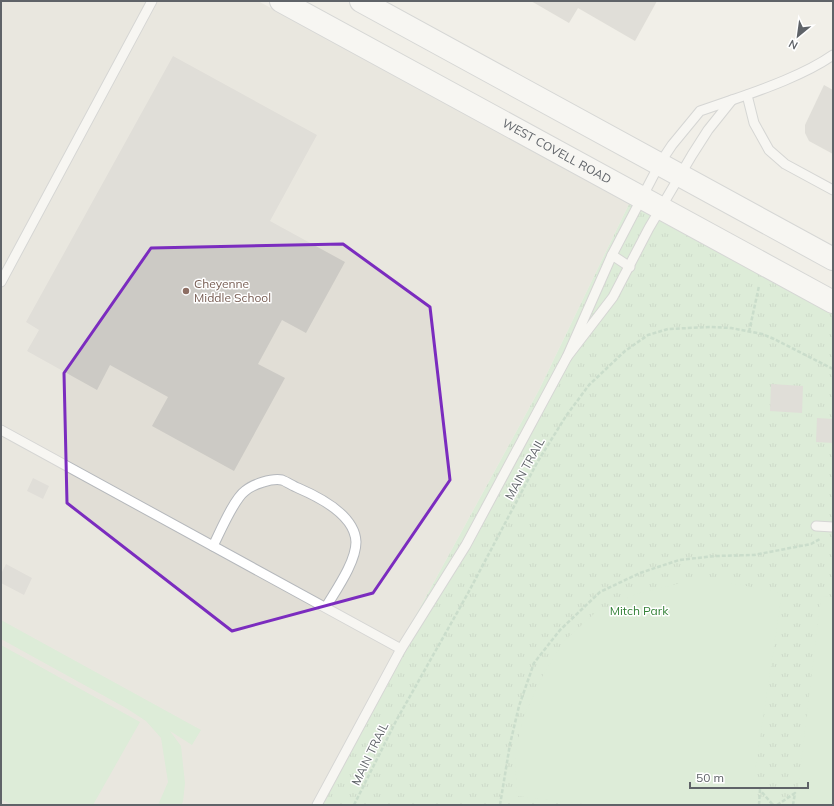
<svg xmlns="http://www.w3.org/2000/svg" width="834" height="806" viewBox="0 0 834 806" font-family="Mulish,sans-serif">
<style>
.education{fill:#e1ded6}
.park{fill:url(#park-tufts)}
.pitch{fill:#c5e8c5}
.building{fill:#cccac5}
.lines{fill:none;stroke-linecap:round;stroke-linejoin:round}
.lane-casing{stroke:#b5b8bc;stroke-width:11}
.secondary-casing{stroke:#b6babf;stroke-width:24}
.path{stroke:#9cc7a9;stroke-width:2.5;stroke-dasharray:4 2;stroke-linecap:butt}
.lane{stroke:#fff;stroke-width:9}
.secondary{stroke:#fff;stroke-width:22}
.marked{fill:none;stroke:#7b2cbf;stroke-width:3;stroke-linejoin:round}
.education-dot{fill:#8d6e63;stroke:#fff;stroke-width:1.5}
.labels{text-anchor:middle;stroke-width:3;stroke-linejoin:round;paint-order:stroke}
.street-label{font-size:12px;fill:#5f6368;stroke:#fff}
.education-label{font-size:12px;fill:#785e54;stroke:#fff;text-anchor:start}
.park-label{font-size:12px;fill:#348238;stroke:#fff}
</style>
<defs>
<pattern id="park-tufts" width="24" height="20" patternUnits="userSpaceOnUse"><rect width="24" height="20" fill="#c5e8c5"/><path d="M3 7l-1-3M5 7V3M7 7l1-3M15 17l-1-3M17 17v-4M19 17l1-3" fill="none" stroke="#a3c0a4"/></pattern>
</defs>
<rect width="100%" height="100%" fill="#f1efe8"/>
<path class="education" d="M1 1H258L629 204 539 390 312 805H1Z"/>
<path class="park" d="M629 204 833 314V805H312L539 390Z"/>
<g class="pitch">
<path d="M681 583H730L782 593 750 805H592L517 796 515 755 523 718 543 675 564 641 595 613 636 594Z"/>
<path d="M821 596 833 597V805H796Z"/>
<path d="M1 620 201 730 192 745 170 731 181 746 185 783 183 802 181 805H158L168 782 161 738 146 721 126 708 1 639Z"/>
<path d="M1 645 140 722 93 805H13L1 799Z"/>
</g>
<g class="building">
<path d="M531 1H657L635 41 578 8 569 23Z"/>
<path d="M173 56 317 135 270 221 345 262 306 333 282 320 258 364 285 378 234 471 152 426 168 397 110 365 97 390 27 351 39 330 26 322Z"/>
<path d="M824 85 833 90V154L809 141 805 133V125Z"/>
<path d="M771 384 803 386 802 413 770 411Z"/>
<path d="M817 418 833 419V443L816 442Z"/>
<path d="M33 478 49 486 43 499 27 491Z"/>
<path d="M6 564 32 578 24 595 1 583V574Z"/>
</g>
<g class="lines">
<defs>
<g id="lane">
<path d="M747 95 754 123 769 150 785 164 833 190"/>
<path d="M732 100 708 130 692 155 649 228 613 297 567 357 612 255 660 163 672 145 700 111Z"/>
<path d="M732 100C764 89 806 74 833 55"/>
<path d="M612 255 630 267"/>
<path d="M1 282 152 1"/>
<path d="M1 430 401 649"/>
<path d="M816 526 833 527"/>
<path d="M213 546C220 532 234 499 245 491 253 484 272 478 282 480 287 482 293 486 298 488 319 497 355 515 356 542 356 562 336 590 326 607"/>
<path d="M317 805 401 649 466 545 567 357"/>
</g>
<g id="secondary">
<path id="s1" d="M281 1 833 302"/>
<path d="M361 1 833 259"/>
</g>
</defs>
<use href="#lane" class="lane-casing"/>
<use href="#secondary" class="secondary-casing"/>
<g class="path">
<path d="M749 332 759 286"/>
<path d="M354 805 396 721 467 595 538 461 566 416 589 385 625 351 648 335 668 329 710 327 731 328 762 334 774 339 833 369"/>
<path d="M500 805 510 744 519 706 534 663 560 630 600 592 640 573 679 560 715 556 754 555 811 544 820 539"/>
<path d="M759 805 760 790 773 805"/>
<path d="M777 805 795 793 793 805"/>
</g>
<use href="#lane" class="lane"/>
<use href="#secondary" class="secondary"/>
</g>
<path d="M0 0H834V806H0ZM343 244 430 307 450 480 373 593 232 631 67 503 64 373 151 248Z" fill="#f1efe8" fill-opacity=".55" fill-rule="evenodd"/>
<path class="marked" d="M343 244 430 307 450 480 373 593 232 631 67 503 64 373 151 248Z"/>
<circle class="education-dot" cx="186" cy="291" r="4"/>
<g class="labels">
<g class="street-label">
<text dy="4" stroke="none"><textPath href="#s1" startOffset="314">WEST COVELL ROAD</textPath></text>
<text transform="translate(525 469) rotate(-61)" y="4">MAIN TRAIL</text>
<text transform="translate(370 754) rotate(-64)" y="4">MAIN TRAIL</text>
</g>
<g class="education-label">
<text x="194" y="288">Cheyenne<tspan x="194" dy="14">Middle School</tspan></text>
</g>
<g class="park-label">
<text x="639" y="615">Mitch Park</text>
</g>
</g>
<rect width="834" height="806" fill="none" stroke="#5f6368" stroke-width="4"/>
<g transform="translate(798 36) rotate(209)" stroke="#ffffff" stroke-width="3" paint-order="stroke">
<path d="M0-3L7 15L0 10L-7 15Z" fill="#5f6368"/>
<text y="-6" font-size="11" font-weight="bold" text-anchor="middle" fill="#5f6368">N</text>
</g>
<path d="M690 782v6h118v-6" fill="none" stroke="#5f6368" stroke-width="2"/>
<text x="696" y="782" font-size="12" fill="#5f6368" stroke="#ffffff" stroke-width="3" paint-order="stroke">50 m</text>
</svg>
